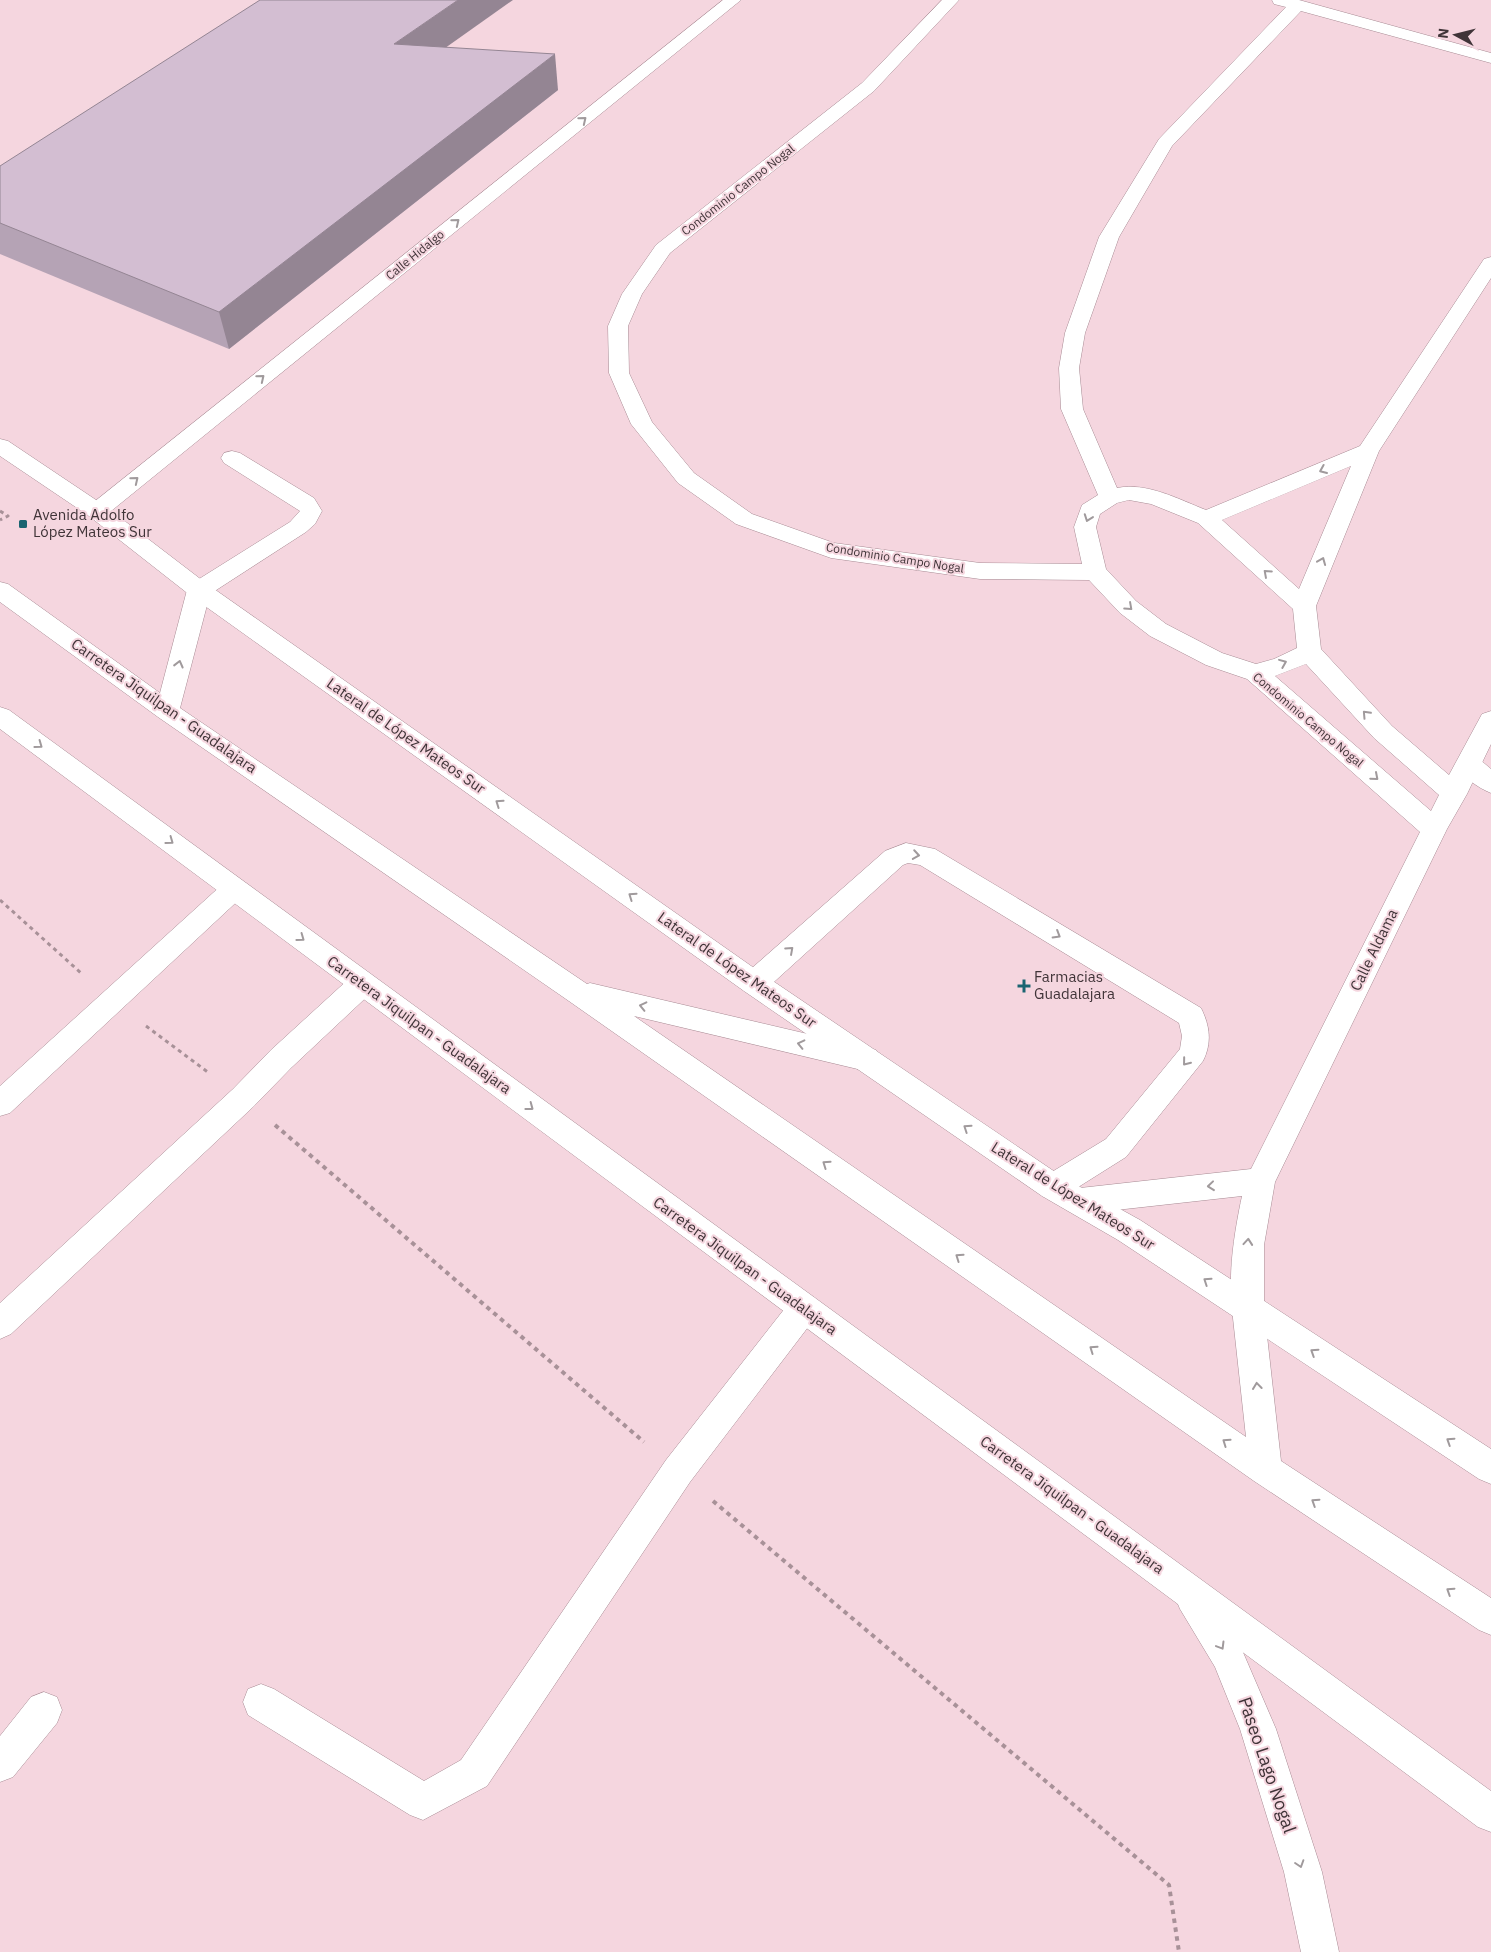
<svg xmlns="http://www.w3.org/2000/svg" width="1491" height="1952" viewBox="0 0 1491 1952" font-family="'IBM Plex Sans',sans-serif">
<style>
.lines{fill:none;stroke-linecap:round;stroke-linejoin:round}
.lane-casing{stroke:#a88b94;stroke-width:1}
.street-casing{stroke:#a88b94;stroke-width:1}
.secondary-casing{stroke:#a88b94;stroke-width:1}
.highway-casing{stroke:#a88b94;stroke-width:1}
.path-far1{stroke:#a89198;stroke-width:3;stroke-dasharray:4 4;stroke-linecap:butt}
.path{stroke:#a89198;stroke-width:4;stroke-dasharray:4.5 4.5;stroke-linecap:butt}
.lane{fill:#fff;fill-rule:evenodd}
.street{fill:#fff;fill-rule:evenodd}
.secondary{fill:#fff;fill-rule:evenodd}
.highway{fill:#fff;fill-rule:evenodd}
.wall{fill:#b5a3b5}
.shaded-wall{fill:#948593}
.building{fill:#d3bed2;stroke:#948593}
.oneway{stroke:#a09a9c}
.poi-dot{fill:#1a6471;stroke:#f5d6df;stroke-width:2}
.labels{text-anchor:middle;stroke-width:4;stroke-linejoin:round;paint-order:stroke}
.far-street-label{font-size:12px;fill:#403438;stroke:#f5d6df}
.poi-label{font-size:15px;fill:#403438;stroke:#f5d6df;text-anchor:start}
.street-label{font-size:15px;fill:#403438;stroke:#f5d6df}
.near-street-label{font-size:18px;fill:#403438;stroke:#f5d6df}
</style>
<rect width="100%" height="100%" fill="#f5d6df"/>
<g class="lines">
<defs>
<g id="lane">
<path d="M232 451 240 453 314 498 322 511 315 524 306 532 207 596 199 598 191 596 187 590 191 584 290 522 300 511 224 463 221 458 224 453Z"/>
<path d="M1469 756 1478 758 1491 769V793C1478 788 1463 777 1456 765L1460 758Z"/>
<path d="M906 843 935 849 1201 1008C1210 1026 1212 1043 1203 1061L1126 1157 1064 1196 1053 1200 1042 1196 1038 1187 1042 1178 1106 1139 1180 1049 1182 1036 1179 1023 920 865 908 863 903 865 764 991 754 994 744 991 740 983 744 975 885 851Z"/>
<path d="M234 879 243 882 247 889 243 896 10 1113 0 1116V1086L225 882Z"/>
<path d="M362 973 372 976 376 984 372 992 291 1068 253 1107 11 1334 0 1339V1303L233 1089 271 1050 352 976Z"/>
<path d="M804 1293 815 1298 820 1308 815 1318 690 1482 487 1786 423 1820 410 1815 248 1715 243 1702 248 1689 261 1684 274 1689 424 1781 461 1760 666 1460 793 1298Z"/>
</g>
<g id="street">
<path d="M723 0H741L105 516 97 518 89 516 86 511 89 506Z"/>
<path d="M942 0H959L874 91 670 253 642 294 628 326 629 373 652 422 694 473 752 514 834 543 980 563 1082 564 1074 527 1082 505 1098 495 1061 409 1059 368 1065 333 1099 237 1159 139 1286 7 1274 4 1272 0H1299L1491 53V63L1301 11 1172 146 1119 237 1085 333 1079 368 1083 409 1117 488C1147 482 1178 499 1206 510L1360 446 1484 259 1491 257V278L1379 451 1316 606 1321 649 1392 726 1449 775 1482 714 1491 711V744L1467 794 1447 829 1275 1182 1264 1245V1309L1259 1319 1248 1324 1237 1319C1224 1289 1235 1229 1242 1196L1080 1214 1069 1210 1065 1201 1069 1192 1080 1188 1251 1169 1420 832 1247 679 1206 665 1150 636 1120 613 1089 580 980 579 831 558 736 524 678 483 631 424 609 373 608 326 622 294 656 245 862 83ZM1351 466 1299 589 1222 520ZM1129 500 1151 504 1198 523 1293 609 1297 648 1274 659 1256 664 1222 653 1166 624 1136 601 1106 569 1096 527 1100 514 1117 503ZM1306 664 1374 738 1439 795 1431 811 1275 676Z"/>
<path d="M1192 1580 1204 1585 1239 1643 1276 1729 1322 1872 1339 1952H1301L1284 1872 1240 1729 1215 1667 1180 1609 1175 1597 1180 1585Z"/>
<path d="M44 1692 57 1697 62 1710 57 1723 13 1777 0 1782V1736L31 1697Z"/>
</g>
<path id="secondary" d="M0 439 8 441 105 506 207 584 764 975 1064 1178 1140 1220 1491 1449V1484L1479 1479 1118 1240 1042 1196 744 991 191 596 89 516 0 456Z"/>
<g id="highway">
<path d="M0 582 8 584 160 693 187 590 191 584 199 582 207 584 211 590 180 708 587 984 590 983 876 1050 880 1059 876 1068 866 1071 634 1016 1246 1437 1232 1309 1237 1299 1248 1294 1259 1299 1264 1309 1281 1461 1491 1598V1635L1479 1630 1254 1481 566 999 158 717 0 602Z"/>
<path d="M0 707 9 710 1491 1791V1832L1478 1827 0 729Z"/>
</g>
</defs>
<use href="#lane" class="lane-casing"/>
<use href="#street" class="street-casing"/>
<use href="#secondary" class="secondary-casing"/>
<use href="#highway" class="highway-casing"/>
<g class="path-far1">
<path d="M0 511 8 516 0 520"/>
<path d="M0 900 81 973"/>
<path d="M146 1026 209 1073"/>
</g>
<g class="path">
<path d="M275 1125 644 1442"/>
<path d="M713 1501 1169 1885 1179 1952"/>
</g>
<use href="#lane" class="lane"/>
<use href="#street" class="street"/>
<use href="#secondary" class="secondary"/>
<use href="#highway" class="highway"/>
</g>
<path class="wall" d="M446 47 558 90 229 349 0 254V166Z"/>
<g class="shaded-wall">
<path d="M458 0H513L400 80 394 44Z"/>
<path d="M555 54 558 90 229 349 219 312Z"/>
</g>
<path class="building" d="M260 0H458L394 44 555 54 219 312 0 223V166Z"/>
<defs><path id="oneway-chevron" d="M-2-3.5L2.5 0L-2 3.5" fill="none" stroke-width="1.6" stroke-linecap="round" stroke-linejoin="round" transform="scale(1.25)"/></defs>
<g class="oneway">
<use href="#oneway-chevron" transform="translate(583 120) rotate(-39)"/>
<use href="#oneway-chevron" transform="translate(456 222) rotate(-39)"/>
<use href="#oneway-chevron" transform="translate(261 378) rotate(-39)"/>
<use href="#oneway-chevron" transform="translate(1323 470) rotate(157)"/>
<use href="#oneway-chevron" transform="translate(135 480) rotate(-39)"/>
<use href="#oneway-chevron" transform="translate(1088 518) rotate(110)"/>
<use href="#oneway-chevron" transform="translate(1322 561) rotate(-68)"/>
<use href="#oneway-chevron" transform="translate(1267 573) rotate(-138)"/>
<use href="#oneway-chevron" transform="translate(1129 607) rotate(42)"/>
<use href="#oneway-chevron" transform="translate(1283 663) rotate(-22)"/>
<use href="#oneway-chevron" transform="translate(179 664) rotate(-76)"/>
<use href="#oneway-chevron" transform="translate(1366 714) rotate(-133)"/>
<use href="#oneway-chevron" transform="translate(39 745) rotate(36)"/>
<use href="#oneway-chevron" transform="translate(1375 777) rotate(41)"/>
<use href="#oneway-chevron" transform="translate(499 803) rotate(-145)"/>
<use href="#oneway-chevron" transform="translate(170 841) rotate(36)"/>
<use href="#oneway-chevron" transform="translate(916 855) rotate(9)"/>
<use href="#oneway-chevron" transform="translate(632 896) rotate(-145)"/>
<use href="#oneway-chevron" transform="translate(1057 935) rotate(31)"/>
<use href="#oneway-chevron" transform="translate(301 938) rotate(36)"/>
<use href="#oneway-chevron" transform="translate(790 950) rotate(-42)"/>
<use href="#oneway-chevron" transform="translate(643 1006) rotate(-167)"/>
<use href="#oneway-chevron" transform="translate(801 1044) rotate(-167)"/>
<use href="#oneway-chevron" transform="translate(1186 1062) rotate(129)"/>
<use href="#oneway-chevron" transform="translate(530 1107) rotate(37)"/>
<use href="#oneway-chevron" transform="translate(967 1128) rotate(-146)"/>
<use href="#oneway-chevron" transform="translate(826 1164) rotate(-145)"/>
<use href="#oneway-chevron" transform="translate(1211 1186) rotate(174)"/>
<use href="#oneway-chevron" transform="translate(1248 1242) rotate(-85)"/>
<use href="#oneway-chevron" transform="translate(959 1257) rotate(-145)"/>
<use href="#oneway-chevron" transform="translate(1207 1281) rotate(-146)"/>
<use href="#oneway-chevron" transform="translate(1093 1349) rotate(-145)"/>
<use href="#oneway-chevron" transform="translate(1314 1352) rotate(-147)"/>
<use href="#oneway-chevron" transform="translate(1257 1386) rotate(-97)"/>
<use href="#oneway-chevron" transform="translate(1450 1441) rotate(-147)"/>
<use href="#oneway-chevron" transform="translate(1226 1442) rotate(-145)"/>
<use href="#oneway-chevron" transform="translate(1315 1502) rotate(-147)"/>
<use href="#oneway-chevron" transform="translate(1450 1591) rotate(-147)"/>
<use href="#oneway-chevron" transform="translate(1221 1646) rotate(59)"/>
<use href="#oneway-chevron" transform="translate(1300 1864) rotate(72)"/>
</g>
<g class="poi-dot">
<rect x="18" y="519" width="10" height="10" rx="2.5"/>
<path d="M1021.5 978.5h5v5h5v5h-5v5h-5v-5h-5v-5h5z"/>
</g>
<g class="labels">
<g class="far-street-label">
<text transform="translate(738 190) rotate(-38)" y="4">Condominio Campo Nogal</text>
<text transform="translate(415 255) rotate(-39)" y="4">Calle Hidalgo</text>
<text transform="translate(895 558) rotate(9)" y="4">Condominio Campo Nogal</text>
<text transform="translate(1308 720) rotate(40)" y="4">Condominio Campo Nogal</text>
</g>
<g class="poi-label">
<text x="33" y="520">Avenida Adolfo<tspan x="33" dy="17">López Mateos Sur</tspan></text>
<text x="1034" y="982">Farmacias<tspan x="1034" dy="17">Guadalajara</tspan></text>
</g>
<g class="street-label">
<text transform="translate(164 706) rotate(35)" y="5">Carretera Jiquilpan - Guadalajara</text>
<text transform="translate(406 736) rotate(35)" y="5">Lateral de López Mateos Sur</text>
<text transform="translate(1374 950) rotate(-64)" y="5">Calle Aldama</text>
<text transform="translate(737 970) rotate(35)" y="5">Lateral de López Mateos Sur</text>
<text transform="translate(419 1025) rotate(36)" y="5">Carretera Jiquilpan - Guadalajara</text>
<text transform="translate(1073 1196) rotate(32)" y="5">Lateral de López Mateos Sur</text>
<text transform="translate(745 1266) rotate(36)" y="5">Carretera Jiquilpan - Guadalajara</text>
<text transform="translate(1072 1505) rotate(36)" y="5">Carretera Jiquilpan - Guadalajara</text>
</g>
<g class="near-street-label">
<text transform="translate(1267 1765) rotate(71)" y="6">Paseo Lago Nogal</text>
</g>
</g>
<g transform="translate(1456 35) rotate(277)" stroke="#f5d6df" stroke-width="4" paint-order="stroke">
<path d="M0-4L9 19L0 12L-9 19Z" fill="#403438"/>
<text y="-8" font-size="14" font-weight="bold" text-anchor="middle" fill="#403438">N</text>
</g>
</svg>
